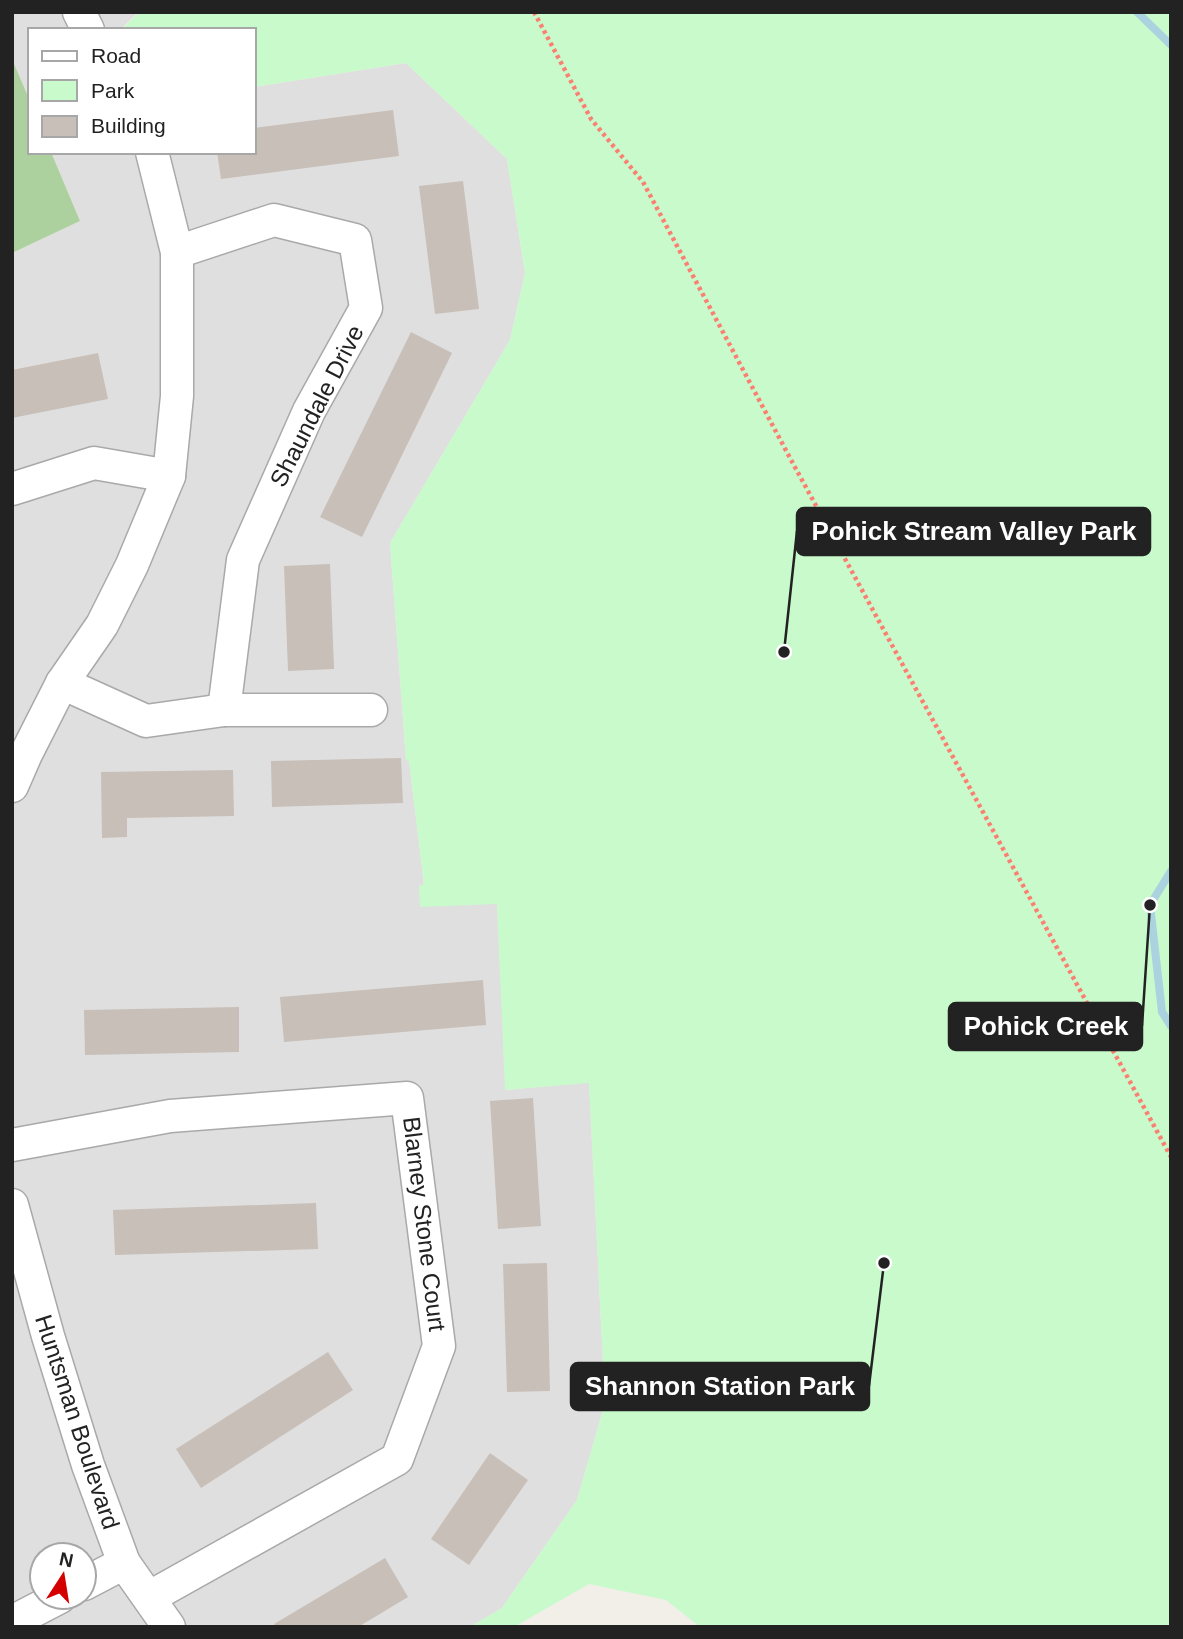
<svg xmlns="http://www.w3.org/2000/svg" width="1183" height="1639" viewBox="0 0 1183 1639" font-family="Helvetica,sans-serif">
<style>
.residential{fill:#e0dfdf;fill-rule:evenodd}
.forest{fill:#add19e}
.park{fill:#c8facc}
.lines{fill:none;stroke-linecap:round;stroke-linejoin:round}
.stream{stroke:#aad3df;stroke-width:8}
.building{fill:#c7bfb8}
.street-casing{stroke:#a9a9a9;stroke-width:35}
.path{stroke:#fa8072;stroke-width:4.5;stroke-dasharray:3.5 3.5;stroke-linecap:butt}
.street{stroke:#fff;stroke-width:32}
.labels{text-anchor:middle;stroke-width:6;stroke-linejoin:round;paint-order:stroke}
.street-label{font-size:24px;fill:#222;stroke:#fff}
.leader{fill:none;stroke:#222;stroke-width:2.5}
.callout-dot{fill:#222;stroke:#fff;stroke-width:2.5}
.callout{fill:#222;stroke:#222;stroke-width:2.5}
.callout-label{font-size:26px;text-anchor:middle;font-weight:bold;fill:#fff}
</style>
<rect width="100%" height="100%" fill="#f2efe9"/>
<g class="residential">
<path d="M12 12H138L120 30H30V101L12 59Z"/>
<path d="M406 63 507 159 525 273 510 340 390 543 406 760H409L424 885 497 904 506 1090 589 1082 605 1403 577 1500 502 1608 470 1627H12V253L80 221 51 152H254V87ZM42 1555H84V1597H42Z"/>
</g>
<path class="forest" d="M12 59 30 101V152H51L80 221 12 253Z"/>
<path class="park" d="M139 12H1171V1627H700L666 1600 589 1584 514 1627H470L502 1608 577 1500 605 1403 589 1083 505 1090 497 904 420 907 419 886 424 884 409 761 406 760 390 543 510 340 525 273 507 159 406 63 254 87V30H121Z"/>
<g class="lines">
<g class="stream">
<path d="M1137 12 1171 45"/>
<path d="M1171 871 1150 905 1162 1012 1171 1026"/>
</g>
</g>
<g class="building">
<path d="M393 110 399 156 221 179 217 152H254V128Z"/>
<path d="M463 181 479 309 435 314 419 186Z"/>
<path d="M411 332 452 353 362 537 320 517Z"/>
<path d="M98 353 108 399 12 418V370Z"/>
<path d="M330 564 334 669 288 671 284 566Z"/>
<path d="M401 758 403 803 272 807 271 761Z"/>
<path d="M233 770 234 816 127 818V837L102 838 101 772Z"/>
<path d="M483 980 486 1025 284 1042 280 997Z"/>
<path d="M239 1007V1052L85 1055 84 1010Z"/>
<path d="M533 1098 541 1226 498 1229 490 1101Z"/>
<path d="M316 1203 318 1249 115 1255 113 1210Z"/>
<path d="M547 1263 550 1391 507 1392 503 1264Z"/>
<path d="M328 1352 353 1390 201 1488 176 1449Z"/>
<path d="M490 1453 528 1480 469 1565 431 1539Z"/>
<path d="M385 1558 408 1597 358 1627H276L274 1624Z"/>
</g>
<g class="lines">
<defs>
<g id="street">
<path d="M79 12 88 30"/>
<path d="M177 252 274 220 355 240 366 308 309 411 243 560 224 710H371"/>
<path d="M12 489 94 463 169 476"/>
<path d="M62 683 146 721 224 710"/>
<path d="M12 786 26 754 62 683 102 625 132 565 169 476 177 396V252L152 152"/>
<path d="M12 1145 170 1116 407 1098 439 1346 397 1459 150 1597"/>
<path d="M12 1205 48 1336 88 1465 124 1563 169 1627"/>
<path d="M84 1584 124 1563"/>
<path d="M12 1622 60 1597"/>
</g>
</defs>
<use href="#street" class="street-casing"/>
<path class="path" d="M534 12 591 119 643 182 790 458 1171 1157"/>
<use href="#street" class="street"/>
</g>
<g class="labels">
<g class="street-label">
<text transform="translate(317 406) rotate(-63)" y="8">Shaundale Drive</text>
<text transform="translate(424 1224) rotate(83)" y="8">Blarney Stone Court</text>
<text transform="translate(77 1422) rotate(72)" y="8">Huntsman Boulevard</text>
</g>
</g>
<path class="leader" d="M784 652L797 531M1150 905L1142 1026M884 1263L869 1386"/>
<g class="callout-dot">
<circle cx="784" cy="652" r="7"/>
<circle cx="1150" cy="905" r="7"/>
<circle cx="884" cy="1263" r="7"/>
</g>
<g class="callout">
<rect x="797" y="508" width="353" height="47" rx="7"/>
<rect x="949" y="1003" width="193" height="47" rx="7"/>
<rect x="571" y="1363" width="298" height="47" rx="7"/>
</g>
<g class="callout-label">
<text x="974" y="540">Pohick Stream Valley Park</text>
<text x="1046" y="1035">Pohick Creek</text>
<text x="720" y="1395">Shannon Station Park</text>
</g>
<rect width="1183" height="1639" fill="none" stroke="#222222" stroke-width="28"/>
<rect x="28" y="28" width="228" height="126" fill="#ffffff" stroke="#a7a7a7" stroke-width="2"/>
<rect x="42" y="51" width="35" height="10" fill="#ffffff" stroke="#a7a7a7" stroke-width="2"/>
<text x="91" y="63" font-size="21" fill="#222222">Road</text>
<rect x="42" y="80" width="35" height="21" fill="#c8facc" stroke="#a7a7a7" stroke-width="2"/>
<text x="91" y="98" font-size="21" fill="#222222">Park</text>
<rect x="42" y="116" width="35" height="21" fill="#c7bfb8" stroke="#a7a7a7" stroke-width="2"/>
<text x="91" y="133" font-size="21" fill="#222222">Building</text>
<g transform="translate(63 1576) rotate(12)"><circle r="33" fill="#ffffff" stroke="#a7a7a7" stroke-width="2"/>
<path d="M0-5L12 26L0 18L-12 26Z" fill="#d40000"/>
<text y="-10" font-size="19" font-weight="bold" text-anchor="middle" fill="#222222">N</text>
</g>
</svg>
